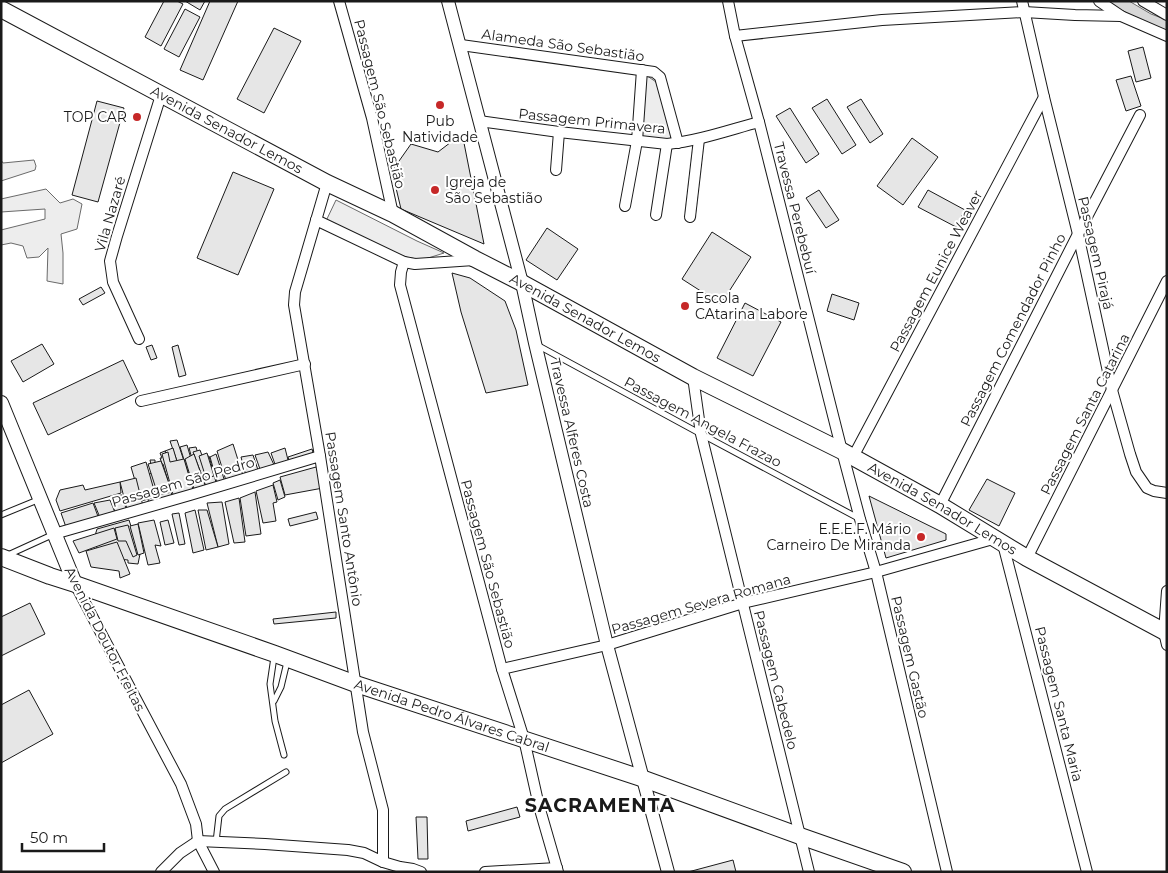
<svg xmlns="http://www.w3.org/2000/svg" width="1168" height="873" viewBox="0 0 1168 873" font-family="Montserrat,sans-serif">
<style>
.built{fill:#ededed;stroke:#6a6a6a}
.water{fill:#d7d7d7;stroke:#6a6a6a}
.building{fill:#e6e6e6;stroke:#1a1a1a}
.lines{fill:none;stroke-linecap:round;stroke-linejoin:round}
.service-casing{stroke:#1a1a1a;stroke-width:7}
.minor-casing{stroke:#1a1a1a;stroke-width:12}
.tertiary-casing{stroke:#1a1a1a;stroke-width:14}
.secondary-casing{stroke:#1a1a1a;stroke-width:16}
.primary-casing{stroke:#1a1a1a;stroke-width:18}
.service{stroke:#fff;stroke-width:5}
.minor{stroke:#fff;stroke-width:10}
.tertiary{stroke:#fff;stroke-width:12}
.secondary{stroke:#fff;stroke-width:14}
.primary{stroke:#fff;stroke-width:16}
.poi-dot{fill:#c62828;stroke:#fff;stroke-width:2}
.labels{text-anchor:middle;stroke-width:4;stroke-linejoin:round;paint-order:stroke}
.street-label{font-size:14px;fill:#1a1a1a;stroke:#fff}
.poi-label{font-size:14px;fill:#1a1a1a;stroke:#fff;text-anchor:end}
.district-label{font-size:19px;font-weight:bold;letter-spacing:1px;fill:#1a1a1a;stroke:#fff}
</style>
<rect width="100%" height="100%" fill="#fff"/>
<g class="built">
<path d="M643 73 656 82 672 136 668 141 641 138Z"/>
<path d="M1 160 3 163 34 160 36 166 35 170 1 181Z"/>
<path d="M46 189 60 203 73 199 82 204 77 229 61 234 63 253V284L47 281 48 248 39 257 27 258 23 246 11 243 1 245V230L45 219V209L1 212V199Z"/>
<path d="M336 200 417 241 444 253 422 260 406 257 383 249 326 221Z"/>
</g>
<path class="water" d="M1107 1H1129L1151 14 1167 20V34L1122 12Z"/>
<g class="building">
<path d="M164 1H177L183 4 161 46 145 37Z"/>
<path d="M185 1H205L200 10Z"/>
<path d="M210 1H238L203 80 180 70Z"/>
<path d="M185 9 200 17 179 57 164 49Z"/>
<path d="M274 28 301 41 264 113 237 99Z"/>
<path d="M1143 47 1151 78 1136 82 1128 51Z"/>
<path d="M1131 76 1141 106 1126 111 1116 80Z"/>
<path d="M827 99 856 145 842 154 812 108Z"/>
<path d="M861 99 883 134 870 143 847 107Z"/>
<path d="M97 101 124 108 98 202 72 195Z"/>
<path d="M790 108 819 154 806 163 776 116Z"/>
<path d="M912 138 938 157 903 205 877 186Z"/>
<path d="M455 139 464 143 484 244 401 209 392 171 411 144 438 152Z"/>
<path d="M233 172 274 189 238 275 197 258Z"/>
<path d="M819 190 839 220 826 228 806 198Z"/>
<path d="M928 190 965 210 956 227 918 207Z"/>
<path d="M547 228 578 249 557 280 526 260Z"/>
<path d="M712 232 751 257 721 304 682 279Z"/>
<path d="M452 273 470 278 505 301 516 330 528 385 486 393 461 312Z"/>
<path d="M101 287 105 293 83 305 79 299Z"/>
<path d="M832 294 859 303 854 320 827 311Z"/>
<path d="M745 303 781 322 753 376 717 358Z"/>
<path d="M42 344 54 364 23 382 11 361Z"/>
<path d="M152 345 157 358 151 360 146 347Z"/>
<path d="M178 345 186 375 179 377 172 347Z"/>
<path d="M123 360 138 392 48 435 33 403Z"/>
<path d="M177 440 191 482 185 484 170 441Z"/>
<path d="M233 444 244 479 227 484 217 451Z"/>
<path d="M187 445 198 483 192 485 180 447Z"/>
<path d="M196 447 205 478 198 480 189 448Z"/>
<path d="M173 448 184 485 178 487 165 451Z"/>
<path d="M285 448 289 464 276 467 271 453Z"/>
<path d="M312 449 314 456 290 464 288 457Z"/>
<path d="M200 450 203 458 209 456 217 486 207 489 193 452Z"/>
<path d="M165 451 178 489 172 492 160 458H162L160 453Z"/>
<path d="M168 452 170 462 184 459 194 493 174 498 162 454Z"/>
<path d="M268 452 275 467 261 472 255 455Z"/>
<path d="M207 453 214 476 206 478 199 456Z"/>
<path d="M194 454 206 488 195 492 185 459Z"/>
<path d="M216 454 225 482 218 485 210 457Z"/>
<path d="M253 455 259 473 246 476 241 457Z"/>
<path d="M150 460H155V465L163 464 173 499 149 503 141 476 153 473Z"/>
<path d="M161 461 172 492 158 495 148 464Z"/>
<path d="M146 462 156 497 141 501 131 467Z"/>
<path d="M316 467 323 488 285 495 280 477Z"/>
<path d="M136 478 143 506 127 509 120 482Z"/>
<path d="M987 479 1015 493 999 526 969 510Z"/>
<path d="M280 480 285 497 278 500 273 483Z"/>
<path d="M120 482 121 493 60 511 56 500 60 490 83 485 85 490Z"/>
<path d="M273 485 277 502 273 503 276 521 263 523 256 491Z"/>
<path d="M255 492 261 534 246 536 240 498Z"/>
<path d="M122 495 127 512 116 515 112 504H114L112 496Z"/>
<path d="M869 496 946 534V540L886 558Z"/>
<path d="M239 498 245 542 234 543 225 502Z"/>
<path d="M110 500 116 515 101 520 94 503Z"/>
<path d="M222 502 229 544 218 547 207 503Z"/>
<path d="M93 503 99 519 67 530 61 513Z"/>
<path d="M195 510 204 550 193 553 185 513Z"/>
<path d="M198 510H207L218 547 206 550Z"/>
<path d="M316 512 318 519 290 526 288 519Z"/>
<path d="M179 513 185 544 179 545 172 514Z"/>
<path d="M129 520 140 554 138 564 128 563V560L100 557 94 539 97 529Z"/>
<path d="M154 520 161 546 155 545 160 563 148 565 138 523Z"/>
<path d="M168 520 174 543 165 545 160 522Z"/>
<path d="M138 524 144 553 138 555 130 526Z"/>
<path d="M128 525 137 555 133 557 126 541H118L115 528Z"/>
<path d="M114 528 117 539 79 553 73 541Z"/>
<path d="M117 542 130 574 120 578 119 571 91 567 86 551Z"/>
<path d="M30 603 45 634 1 656V617Z"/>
<path d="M336 612V618L274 624 273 619Z"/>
<path d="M29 690 53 734 1 763V705Z"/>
<path d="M517 807 520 817 468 831 466 821Z"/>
<path d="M416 817H427L428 859H418Z"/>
<path d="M733 860 736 872H688Z"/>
</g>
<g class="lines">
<defs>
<g id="service">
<path d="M537 345 701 434 860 519"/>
<path d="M1 515 40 499"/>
<path d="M8 555 54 534"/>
<path d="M274 657 270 684 275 721 284 755"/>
<path d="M274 701 281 687 287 662"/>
<path d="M216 842 219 816 225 809 286 772"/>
</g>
<g id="minor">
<path d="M339 1 372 118 393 214"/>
<path d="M728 1 735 36 759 122 842 451 860 519 876 572 947 872"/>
<path d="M1022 1 1044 97 1078 234 1112 390 1130 454 1136 472 1147 488 1154 491 1167 493"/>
<path d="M1099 1 1121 16 1167 36"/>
<path d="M1143 1 1167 15"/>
<path d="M735 36 882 20 1024 12 1075 15 1121 16"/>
<path d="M461 45 654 72 660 77 678 143"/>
<path d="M479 121 559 132 667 144C698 141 729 130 759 122"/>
<path d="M556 170 559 132"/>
<path d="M327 183 295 292 294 305 320 456 363 732 383 810V862"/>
<path d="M625 206 637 141 642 70"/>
<path d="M656 215 667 144"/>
<path d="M690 217 699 139"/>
<path d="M316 220 404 262 415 264 474 260"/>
<path d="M404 262 401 272 400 285 502 669 524 739 539 806 558 872"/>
<path d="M139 339 113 282 110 261 117 236 161 95"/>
<path d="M693 377 701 434 809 872"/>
<path d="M141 401 305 364"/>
<path d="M853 457 1044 97"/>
<path d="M940 505 1078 234 1140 115"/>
<path d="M54 534 190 495 320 456"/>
<path d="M1003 544 1087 872"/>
<path d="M1027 558 1167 281"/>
<path d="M75 584 181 784 196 824 198 841 214 872"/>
<path d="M1167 591 1164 632 1167 645"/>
<path d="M502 669 607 645 743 603 876 572 993 539"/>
<path d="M161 872 180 853 198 841 265 844 348 850 364 853 383 862 400 867 413 869 421 872"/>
<path d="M485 872 557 868"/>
</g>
<path id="tertiary" d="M448 1 522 283 535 343 607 645 668 872"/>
<path id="secondary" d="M1 403 75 584"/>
<g id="primary">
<path id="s1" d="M1 9 327 183 393 214 475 259 522 283 693 377 842 451 940 505 1027 558 1167 633"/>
<path id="s2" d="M1 557 50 576 75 584 275 654 356 684 644 779 800 836 903 872"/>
</g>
</defs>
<use href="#service" class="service-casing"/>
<use href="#minor" class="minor-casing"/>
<use href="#tertiary" class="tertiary-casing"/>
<use href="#secondary" class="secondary-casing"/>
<use href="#primary" class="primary-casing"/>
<use href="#service" class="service"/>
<use href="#minor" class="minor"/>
<use href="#tertiary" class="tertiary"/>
<use href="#secondary" class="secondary"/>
<use href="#primary" class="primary"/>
</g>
<g class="poi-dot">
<circle cx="440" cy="105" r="5"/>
<circle cx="137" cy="117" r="5"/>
<circle cx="435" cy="190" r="5"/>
<circle cx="685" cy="306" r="5"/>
<circle cx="921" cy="537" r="5"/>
</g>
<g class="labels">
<g class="street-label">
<text transform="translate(563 45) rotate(8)" y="5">Alameda São Sebastião</text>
<text transform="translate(380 104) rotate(76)" y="5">Passagem São Sebastião</text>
<text transform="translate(592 121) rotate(6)" y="5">Passagem Primavera</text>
<text dy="5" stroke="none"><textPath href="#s1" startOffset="256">Avenida Senador Lemos</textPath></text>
<text transform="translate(795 208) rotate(76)" y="5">Travessa Perebebuí</text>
<text transform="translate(110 214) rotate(-74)" y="5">Vila Nazaré</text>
<text transform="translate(1096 253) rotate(77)" y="5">Passagem Pirajá</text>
<text transform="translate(936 271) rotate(-62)" y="5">Passagem Eunice Weaver</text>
<text dy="5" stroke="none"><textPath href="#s1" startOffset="661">Avenida Senador Lemos</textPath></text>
<text transform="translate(1013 330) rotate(-63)" y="5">Passagem Comendador Pinho</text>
<text transform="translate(1085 414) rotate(-63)" y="5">Passagem Santa Catarina</text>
<text transform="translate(703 422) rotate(28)" y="5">Passagem Angela Frazao</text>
<text transform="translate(572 433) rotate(77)" y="5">Travessa Alferes Costa</text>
<text transform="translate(183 482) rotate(-16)" y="5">Passagem São Pedro</text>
<text dy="5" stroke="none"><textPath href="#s1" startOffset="1066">Avenida Senador Lemos</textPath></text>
<text transform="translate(344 519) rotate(81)" y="5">Passagem Santo Antônio</text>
<text transform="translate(488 564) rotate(75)" y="5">Passagem São Sebastião</text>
<text transform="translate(701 604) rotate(-16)" y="5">Passagem Severa Romana</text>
<text transform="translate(105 639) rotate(63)" y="5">Avenida Doutor Freitas</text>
<text transform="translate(910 657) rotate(77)" y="5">Passagem Gastão</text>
<text transform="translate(776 680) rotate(76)" y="5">Passagem Cabedelo</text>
<text transform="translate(1059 704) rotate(76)" y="5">Passagem Santa Maria</text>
<text dy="5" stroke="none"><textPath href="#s2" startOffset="478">Avenida Pedro Álvares Cabral</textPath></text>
</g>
<g class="poi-label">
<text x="127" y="122">TOP CAR</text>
<text x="440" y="126" text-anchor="middle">Pub<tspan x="440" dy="16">Natividade</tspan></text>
<text x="445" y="187" text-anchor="start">Igreja de<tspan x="445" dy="16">São Sebastião</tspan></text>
<text x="695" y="303" text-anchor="start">Escola<tspan x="695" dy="16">CAtarina Labore</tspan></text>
<text x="911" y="534">E.E.E.F. Mário<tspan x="911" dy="16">Carneiro De Miranda</tspan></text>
</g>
<g class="district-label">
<text x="600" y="812">SACRAMENTA</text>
</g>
</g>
<rect width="1168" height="873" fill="none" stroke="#1a1a1a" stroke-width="5"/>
<path d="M22 843v8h82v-8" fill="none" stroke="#1a1a1a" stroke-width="2.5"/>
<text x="30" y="843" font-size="15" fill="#1a1a1a" stroke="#ffffff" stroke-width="4" paint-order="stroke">50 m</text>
</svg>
